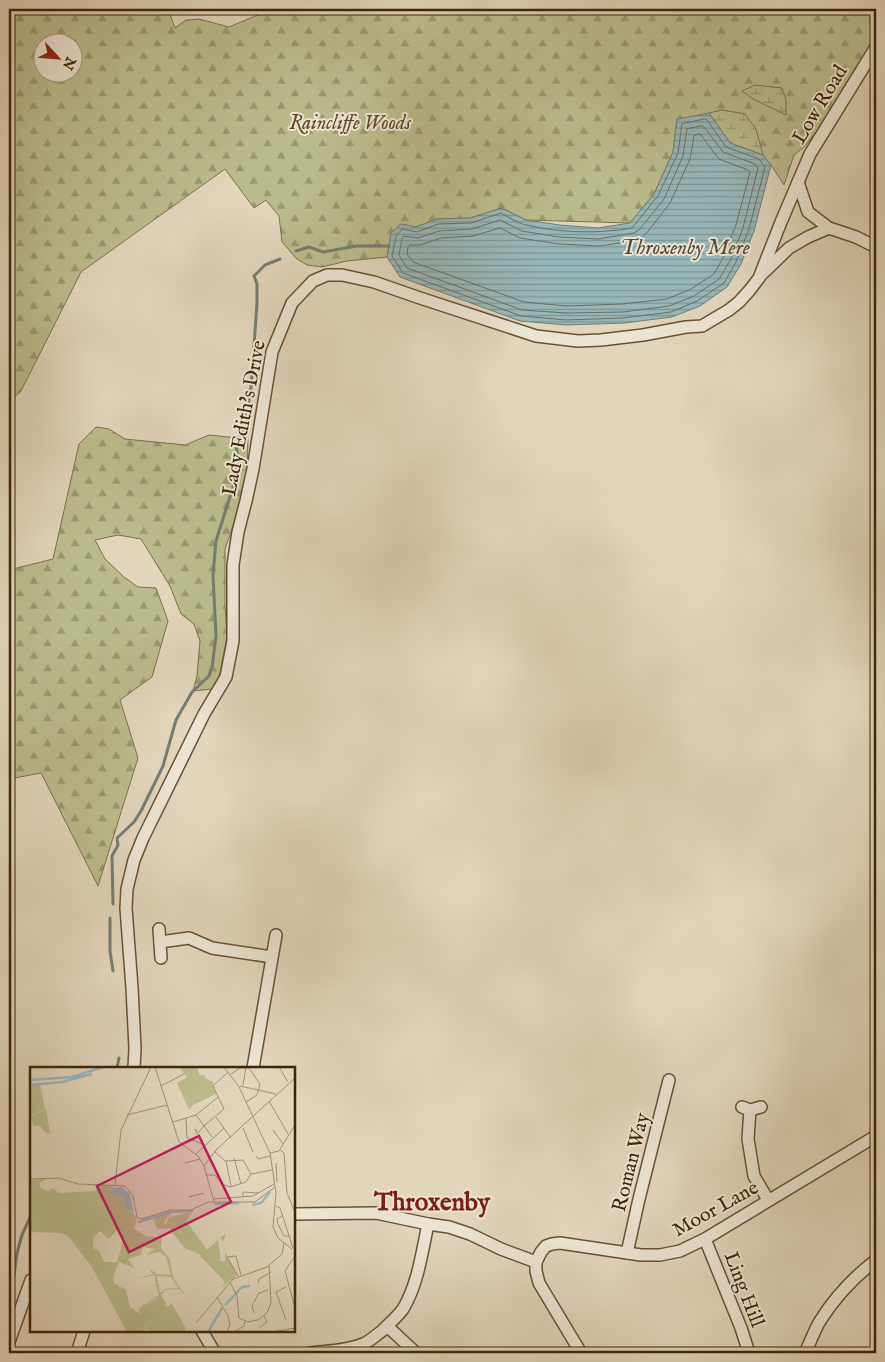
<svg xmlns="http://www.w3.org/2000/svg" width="885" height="1362" viewBox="0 0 885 1362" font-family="'IM FELL English',serif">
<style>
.forest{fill:url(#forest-firs);stroke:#7c704a;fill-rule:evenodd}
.wetland{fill:url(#wetland-marsh);stroke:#7c704a}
.water{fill:url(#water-rules);stroke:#737d72}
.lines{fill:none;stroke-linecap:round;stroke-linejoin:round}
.shore{stroke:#6a6e60;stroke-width:1}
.stream{stroke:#737d72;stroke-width:3}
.minor-casing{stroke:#675134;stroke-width:14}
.minor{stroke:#ece4d3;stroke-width:11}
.labels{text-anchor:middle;stroke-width:4;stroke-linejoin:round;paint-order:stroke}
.street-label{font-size:20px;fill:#3e2507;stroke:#ece4d3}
.park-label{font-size:20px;font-style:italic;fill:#5d4a28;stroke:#ece4d3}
.water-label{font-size:21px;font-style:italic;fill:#544a34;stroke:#ece4d3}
.district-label{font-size:25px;font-weight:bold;fill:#7a1f14;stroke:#ece4d3}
.inset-river{fill:none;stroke:#97b7b9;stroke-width:2.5}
.inset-road{fill:none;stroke:#a08f74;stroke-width:1}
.view{fill:#c2185b;fill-opacity:0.15;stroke:#c2185b;stroke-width:2.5}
.inset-edge{fill:none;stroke:#3e2507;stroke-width:2.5}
</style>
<defs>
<pattern id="forest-firs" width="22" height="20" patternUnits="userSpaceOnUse" patternTransform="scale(1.25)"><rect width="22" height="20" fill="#babb8c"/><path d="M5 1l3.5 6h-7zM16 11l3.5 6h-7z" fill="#999870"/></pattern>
<pattern id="wetland-marsh" width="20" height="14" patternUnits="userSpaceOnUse" patternTransform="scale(1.25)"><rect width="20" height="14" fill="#babb8c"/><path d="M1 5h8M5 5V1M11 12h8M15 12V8" fill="none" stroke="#999870"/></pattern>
<pattern id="water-rules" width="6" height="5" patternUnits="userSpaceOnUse" patternTransform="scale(1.25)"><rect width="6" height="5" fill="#97b7b9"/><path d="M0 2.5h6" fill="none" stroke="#7d9594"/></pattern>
</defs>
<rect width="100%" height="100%" fill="#e1d5bc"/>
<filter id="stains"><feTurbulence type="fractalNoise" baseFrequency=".004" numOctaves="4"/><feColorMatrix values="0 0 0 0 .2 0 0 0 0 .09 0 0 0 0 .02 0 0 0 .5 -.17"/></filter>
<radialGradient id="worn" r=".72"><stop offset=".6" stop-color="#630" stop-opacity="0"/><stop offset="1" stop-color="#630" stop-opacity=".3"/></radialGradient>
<g class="forest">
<path d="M9 9H168L175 28 186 20 199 19 229 27 260 14 263 9H876V35L829 116 805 146 794 155 784 185 771 165 763 155 677 119 673 152 654 194 630 223 526 220 502 208 470 218 437 219 416 227 401 224 391 233 387 257 347 261 322 267 307 265 297 259 282 242 279 216 266 200 254 208 225 169 81 272 21 391 9 402ZM42 42H72V72H42Z"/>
<path d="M96 427 109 429 125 439 185 445 209 435 248 439 247 473 240 506 225 549V605L227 637 219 678 212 689 193 691 197 676 200 641 194 624 181 614 170 586 141 539 118 535 95 540 105 559 124 577 138 587 156 588 168 621 152 677 120 700 138 758 98 886 41 773 9 779V570L53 559 79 444Z"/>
</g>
<g class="wetland">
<path d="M755 85 782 88 786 100V115L753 99 742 91Z"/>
<path d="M722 110 745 114 756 129 763 155 730 143 709 113Z"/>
</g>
<path class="water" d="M709 113 730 143 763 155 771 165 754 231 741 264 727 287 700 306 672 317 624 323 566 325 520 321 400 277 387 257 391 233 401 224 416 227 437 219 470 218 502 208 526 220 560 225 598 228 630 223 654 194 673 152 677 119Z"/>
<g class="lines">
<g class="shore">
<path d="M705 119 707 120 726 147 759 159 765 167 749 229 736 262 724 283 697 301 671 312 623 318 566 320 521 316 403 273 392 256 396 236 402 229 417 232 438 224 471 223 501 213C509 217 517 223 526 225 561 233 597 234 632 228L658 196 678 153 682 124Z"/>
<path d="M702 126 704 127 723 152 755 164 758 168 743 228 731 259 719 279 694 296 669 306 623 312 566 313 522 310 407 268 399 255 402 239 404 236 418 238 439 231 472 229 500 220 522 231 559 237 598 239 634 233 639 230 664 199 683 156 687 129Z"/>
<path d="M699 134 701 135 715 154 719 159 748 170 750 172 736 225 724 256 714 274 691 289 667 299 622 304 567 306 524 302 413 262 407 254 408 247 410 245H420L441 238 473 236 500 228 520 238 559 244 600 246 639 240 645 235 670 203 690 159 694 136Z"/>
</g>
<g class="stream">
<path d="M296 251 309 247 323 252 357 246H389"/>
<path d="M113 904 112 856 118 845 117 838 134 822 141 811 163 766 176 720 192 692 209 676 212 667 216 636 213 575 216 541 233 487 238 460 236 444 245 427 251 388 257 303V284L254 276 265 265 280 259"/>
<path d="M110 918V951L113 971"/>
<path d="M117 1068 119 1058"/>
<path d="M9 1297 13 1282 17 1253 22 1235 31 1215"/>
</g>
<defs>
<g id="minor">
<path d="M798 182 808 212 829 228 856 237 876 247"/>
<path d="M761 275 789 248 808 237 829 228"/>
<path d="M159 929 161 958"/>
<path d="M160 942 189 938 212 948 272 957"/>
<path d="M134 1068 135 1048 132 988 126 908 127 889 134 860 143 838 204 714 226 677 233 641V565L238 532 246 501 253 469 272 352 292 303 313 281 327 275H342L374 282 420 298 536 336 578 341 601 340 643 335 686 327 702 326 729 310 739 302 749 291 759 278 781 222 810 154 876 47"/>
<path d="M253 1068 276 935"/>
<path d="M742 1107 750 1110 761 1107"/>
<path d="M750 1110 748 1139 754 1176 768 1200"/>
<path d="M294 1214 376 1213 428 1224 449 1227 470 1234 501 1249 536 1262"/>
<path d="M705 1239 741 1328 749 1353"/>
<path d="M627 1253 639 1199 669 1080"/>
<path d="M387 1326 416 1353"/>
<path d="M202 1331 215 1353"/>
<path d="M9 1342 31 1280"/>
<path d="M77 1353 84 1331"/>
<path d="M310 1353C327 1351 347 1351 363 1344 369 1342 376 1335 382 1331 389 1324 397 1317 403 1309 418 1284 422 1252 428 1224"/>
<path d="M581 1353 539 1283 536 1271V1262L541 1252 546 1246 552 1244 560 1243 641 1255H660L680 1251 705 1239 876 1136"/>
<path d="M805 1353C810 1343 814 1331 820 1321 835 1297 854 1277 876 1260"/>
</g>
</defs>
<use href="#minor" class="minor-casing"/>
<use href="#minor" class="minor"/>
</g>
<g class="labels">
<g class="street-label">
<text transform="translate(819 104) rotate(-59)" y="7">Low Road</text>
<text transform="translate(243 418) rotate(-79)" y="7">Lady Edith's Drive</text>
<text transform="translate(630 1162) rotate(-76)" y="7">Roman Way</text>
<text transform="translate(715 1208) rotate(-29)" y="7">Moor Lane</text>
<text transform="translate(745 1289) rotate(69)" y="7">Ling Hill</text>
</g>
<g class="park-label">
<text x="350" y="129">Raincliffe Woods</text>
</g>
<g class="water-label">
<text x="685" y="254">Throxenby Mere</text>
</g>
<g class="district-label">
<text x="432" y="1210">Throxenby</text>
</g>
</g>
<g transform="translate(30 1067)">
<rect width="265" height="265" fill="#e1d5bc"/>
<path d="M167 0 170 9 175 8V12L164 7 157 11 150 1ZM0 17H10L15 42 0 49ZM196 166 193 175 191 171 188 174 191 194H195V185L207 208 192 220 195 215 170 189Z" fill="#babb8c"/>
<path d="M16 42 20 66H16L10 59H4L0 50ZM17 112 9 116 10 120 18 124 23 121 29 126 66 124 67 118 84 120 82 128 93 130 96 140 107 151 104 162 116 169 132 171 131 181 140 192 143 210 157 231 149 222 135 223 131 228 137 239 127 231 110 241 125 265 116 262 115 256V265H97L62 200 38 169 31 166 0 165V113ZM87 163 94 171 87 195H74L69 184 63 181V171L70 164 79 172ZM113 180 125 182 116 188 130 185 136 190 141 208 127 207 118 201 123 207 106 212 125 208 126 218 121 219H126L129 228 109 241 110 247 100 240 96 223 84 216 83 210 89 195 104 201 98 192 111 188ZM127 209 141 210 148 221 135 222 130 226ZM143 144 134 155 136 158 139 150 162 145 156 154 178 184 173 189 155 181 139 161 127 162 123 151Z" fill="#babb8c" fill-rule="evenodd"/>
<path d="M131 230 136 240 142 237 156 262 154 265H125L120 258 110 241Z" fill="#babb8c"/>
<path d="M157 6H165L183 15 186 27 163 38 159 43 147 16 156 11Z" fill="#babb8c"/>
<path d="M92 120 100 127 104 147 96 140 93 130 82 128 83 121Z" fill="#97b7b9"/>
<path class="inset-river" d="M0 13 42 10 73 0M0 18 32 15 62 7M184 137 209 136M222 138 231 136 240 125M108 155 141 145 163 144M195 238 212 220 220 219M178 265 192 241"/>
<path class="inset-road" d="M125 0 149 75 168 89 174 99M194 0 209 20 240 86 246 126 243 160 248 171 262 182M249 0 258 15M201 7 210 1H219L230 17 227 28 216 35M213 18 216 0M131 19 154 7M210 19 246 27M239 34 258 67M97 48 137 38M166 48 182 70M186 50 201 71M156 51 157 71 175 78M143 55 166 48 188 30M174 59 194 42 183 19 198 5M213 61 223 85M243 63 253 77M167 64 165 62 167 67 174 59M250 83 254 86 257 126 265 145M184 84 195 94 213 93 221 107 242 103M240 86 249 84 265 58M166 87 194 61M226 89 228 92 240 89M204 91 211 117M196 94 201 119M155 96 170 92M246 96 247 115M175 108H185L192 117 200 120 216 115 221 107M0 112 29 111 48 117 95 119 103 129 107 150 111 152 141 143H161L178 135H225L245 120M85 118 91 63 121 0M213 129V125L228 126M159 130 174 126M184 132 223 129 244 117M184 135 174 99 187 82 265 11M246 139 250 141 263 181M252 149 247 152 248 157 254 169H259M265 189 255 204 265 241M208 209 197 190 206 189 211 208M200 215 207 229 209 251 218 255 228 253 237 246 241 236 239 199M228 216 229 212 241 205M187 230 198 249 200 257 197 265M224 246 222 239 229 226 238 223M256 253 246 225 256 220M166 256 203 212 237 200 252 187 254 176M229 261 237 255 234 249M204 265 214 259 215 254M241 265 265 261"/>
<path class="view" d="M169 69 201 135 99 185 67 119Z"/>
<rect width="265" height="265" class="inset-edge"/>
</g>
<rect width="885" height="1362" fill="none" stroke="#e1d5bc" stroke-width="30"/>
<rect x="10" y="10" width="865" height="1342" fill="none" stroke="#3e2507" stroke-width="2.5"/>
<rect x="15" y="15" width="855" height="1332" fill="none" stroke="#3e2507"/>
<g transform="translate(58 58) rotate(116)"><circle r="24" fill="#ece4d3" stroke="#a69881"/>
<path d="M0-4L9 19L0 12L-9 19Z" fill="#8f2418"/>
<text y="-8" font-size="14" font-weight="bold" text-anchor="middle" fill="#3e2507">N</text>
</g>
<rect width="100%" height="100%" filter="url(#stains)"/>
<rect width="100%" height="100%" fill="url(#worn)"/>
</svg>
